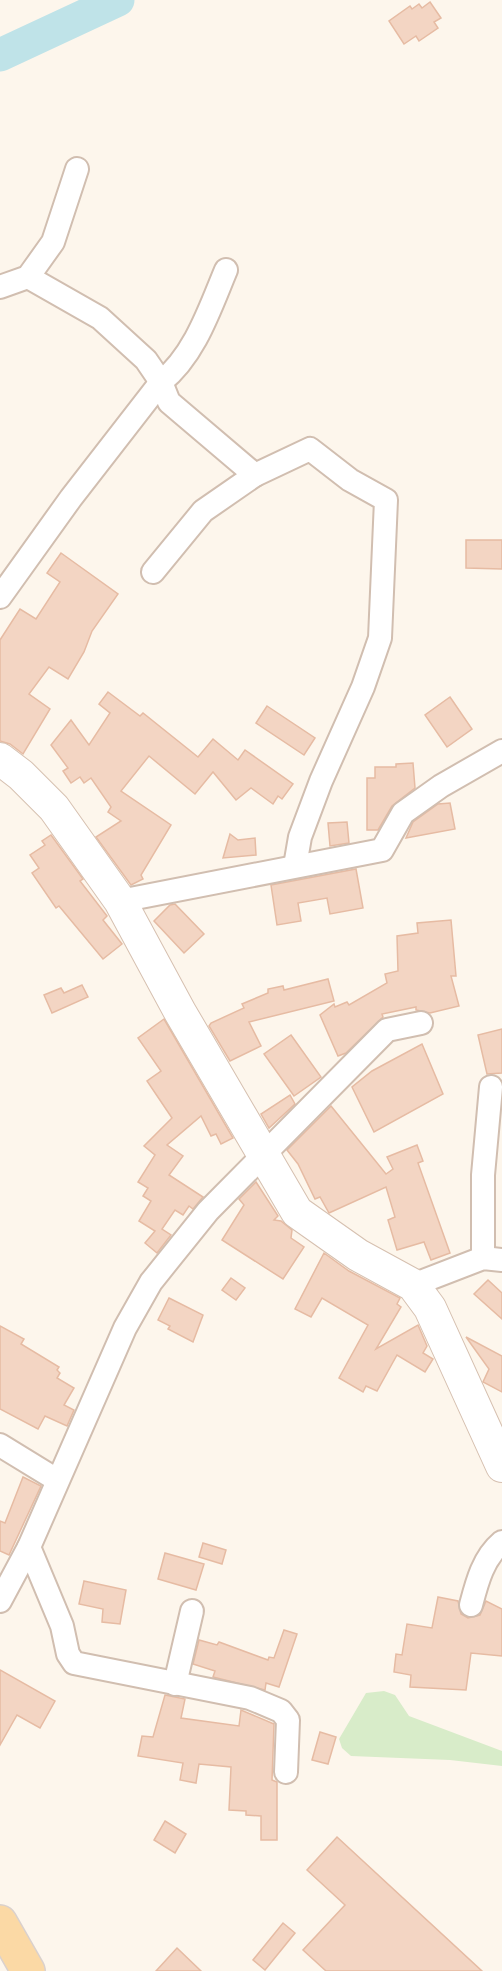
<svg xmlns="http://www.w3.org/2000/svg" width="502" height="1971" viewBox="0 0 502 1971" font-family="Overpass,sans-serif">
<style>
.green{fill:#d8ecc9}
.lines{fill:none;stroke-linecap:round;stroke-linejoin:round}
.river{stroke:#bfe3e8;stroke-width:33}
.building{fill:#f3d5c3;stroke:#e6bba3;stroke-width:1.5}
.street-casing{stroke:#d1beb0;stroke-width:26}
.secondary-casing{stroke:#d6c0b0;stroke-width:34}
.primary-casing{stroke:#dad1cd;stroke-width:36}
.street{stroke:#fff;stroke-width:22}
.secondary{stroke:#fff;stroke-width:32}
.primary{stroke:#fbd9a5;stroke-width:33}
</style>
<rect width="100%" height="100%" fill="#fdf6ec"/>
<path class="green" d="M384 1691 395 1695 409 1716 502 1751V1766L450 1760 351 1756 342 1748 339 1739 366 1693Z"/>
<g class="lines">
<path class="river" d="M0 55 118 0"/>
</g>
<g class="building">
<path d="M430 2 441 18 434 22 438 28 419 41 416 36 404 44 389 21 410 6 412 9 419 4 422 8Z"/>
<path d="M466 540H502V569L466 568Z"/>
<path d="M61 553 118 594 92 631 84 652 68 679 49 667 29 694 50 709 23 754 10 744 0 741V640L20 609 36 619 60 582 47 573Z"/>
<path d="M108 692 140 716 143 713 198 757 213 739 238 760 245 750 293 784 282 799 278 796 273 804 251 788 236 800 213 772 195 794 149 756 121 791 171 825 141 875 143 879 131 885 96 837 121 821 108 812 111 807 91 778 84 783 80 777 71 783 63 771 68 768 51 745 71 720 89 745 110 713 99 704Z"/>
<path d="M450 697 472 729 447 747 425 715Z"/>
<path d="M267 706 315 738 304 755 256 723Z"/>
<path d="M413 763 415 788 392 806 378 830H367V778H375V767H396V764Z"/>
<path d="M450 803 455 829 406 838 413 822 438 804Z"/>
<path d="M347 822 349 843 330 846 328 823Z"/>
<path d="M230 834 238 840 255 838 256 855 223 858Z"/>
<path d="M51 835 83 879 80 881 107 916 103 920 122 944 103 959 59 906 56 908 32 873 39 868 30 855 45 845 42 841Z"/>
<path d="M356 869 363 908 330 914 327 898 298 903 301 921 277 925 271 885Z"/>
<path d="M175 904 204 934 184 953 154 921 170 905Z"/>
<path d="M451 920 456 976H451L459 1006 430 1013 416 1010V1007L382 1014 383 1017 346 1053 338 1056 320 1015 334 1004 335 1007 347 1002 349 1005 387 983 385 974 398 971 397 936 418 933 417 923Z"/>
<path d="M328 979 334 1001 249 1022 261 1046 230 1061 209 1026 211 1023 244 1008 242 1004 268 993V989L283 986 284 990Z"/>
<path d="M82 985 88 997 52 1013 44 995 61 988 64 993Z"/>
<path d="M164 1019 233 1138 221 1144 216 1134 211 1136 201 1116 167 1145 183 1156 169 1175 203 1197 193 1209 189 1206 183 1215 175 1210 162 1229 171 1235 157 1253 145 1243 155 1231 139 1221 151 1201 143 1196 148 1188 138 1182 155 1155 144 1146 172 1118 147 1081 161 1071 138 1038Z"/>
<path d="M502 1029V1073L487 1074 478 1035Z"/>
<path d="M291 1035 321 1077 294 1096 264 1054Z"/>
<path d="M422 1044 443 1094 374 1132 352 1087 372 1071Z"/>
<path d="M290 1095 295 1104 269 1128 261 1114Z"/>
<path d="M331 1106 386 1174 393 1169 387 1157 417 1145 423 1161 418 1163 450 1253 431 1260 424 1242 397 1250 388 1220 395 1217 386 1187 329 1213 320 1197 315 1199 298 1164 287 1150Z"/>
<path d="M256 1182 278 1216 274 1220 281 1221 292 1230 291 1238 304 1247 283 1279 222 1240 244 1205 239 1199Z"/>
<path d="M324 1253 349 1271 400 1298 397 1304 401 1307 376 1349 418 1325 427 1346 423 1353 433 1359 425 1372 397 1355 377 1391 366 1386 363 1392 339 1378 368 1325 322 1298 311 1317 295 1309Z"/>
<path d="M231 1278 245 1288 236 1300 222 1290Z"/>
<path d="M488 1280 502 1293V1319L474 1294Z"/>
<path d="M169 1298 203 1315 193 1342 168 1329 170 1326 158 1320Z"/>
<path d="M0 1326 24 1339 21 1344 59 1367 57 1370 60 1373 57 1378 74 1388 64 1405 74 1410 67 1426 45 1416 38 1429 0 1409Z"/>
<path d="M466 1337 502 1356V1392L483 1382 489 1369Z"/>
<path d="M23 1477 41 1486 9 1555 0 1551V1521L5 1523Z"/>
<path d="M203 1543 226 1550 222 1564 199 1557Z"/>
<path d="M165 1553 204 1564 196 1590 158 1579Z"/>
<path d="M84 1581 126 1590 120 1624 102 1622 103 1609 79 1604Z"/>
<path d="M438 1597 458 1601 461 1614 468 1618 480 1615 486 1601 502 1609V1656L471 1653 466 1690 410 1687 411 1675 394 1672 396 1654 402 1655 407 1624 432 1628Z"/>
<path d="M284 1630 297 1634 279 1687 266 1683 265 1690 213 1677 215 1671 193 1664 199 1640 217 1645 219 1642 268 1660 269 1657 274 1658Z"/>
<path d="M0 1670 55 1701 40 1728 17 1715 0 1745Z"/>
<path d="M165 1695 185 1699 181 1718 239 1726 241 1710 274 1724 272 1780 277 1782V1840H261V1816L246 1815V1811L229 1810 231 1767 199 1764 196 1783 180 1780 183 1763 138 1756 142 1736 153 1737Z"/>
<path d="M320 1732 336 1737 328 1764 312 1760Z"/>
<path d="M165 1821 186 1834 175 1853 154 1840Z"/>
<path d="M337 1837 482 1971H326L303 1950 345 1905 307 1870Z"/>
<path d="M283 1923 295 1933 265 1970 253 1960Z"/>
<path d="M177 1948 201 1971H156Z"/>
</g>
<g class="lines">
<defs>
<g id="street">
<path d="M28 277 100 318 146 360 161 382 169 402 255 475"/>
<path d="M0 287 28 277 53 242 77 169"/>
<path d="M153 572 203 511 255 475 310 449 350 480 386 500 380 638 363 687 321 781 300 837 295 866"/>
<path d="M0 597 71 498 161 382C195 355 210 308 226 270"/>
<path d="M120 901 382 850 403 813 441 786 502 751"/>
<path d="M483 1258V1175L491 1087"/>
<path d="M413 1285 483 1258 502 1260"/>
<path d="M0 1445 57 1480"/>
<path d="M29 1547 62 1626 68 1654 74 1663 250 1698 281 1711 288 1720 286 1772"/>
<path d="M0 1601 29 1547 125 1328 151 1282 208 1211 387 1030 421 1023"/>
<path d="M471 1605C477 1582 483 1558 502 1542"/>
<path d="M175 1684 192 1611"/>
</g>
<path id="secondary" d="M0 759 21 775 54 808 120 901 180 1012 297 1212 358 1255 413 1285 430 1308 502 1466"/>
<path id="primary" d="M0 1922 28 1971"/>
</defs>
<use href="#street" class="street-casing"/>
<use href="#secondary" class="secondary-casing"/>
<use href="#primary" class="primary-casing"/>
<use href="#street" class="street"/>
<use href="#secondary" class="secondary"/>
<use href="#primary" class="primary"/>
</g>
</svg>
